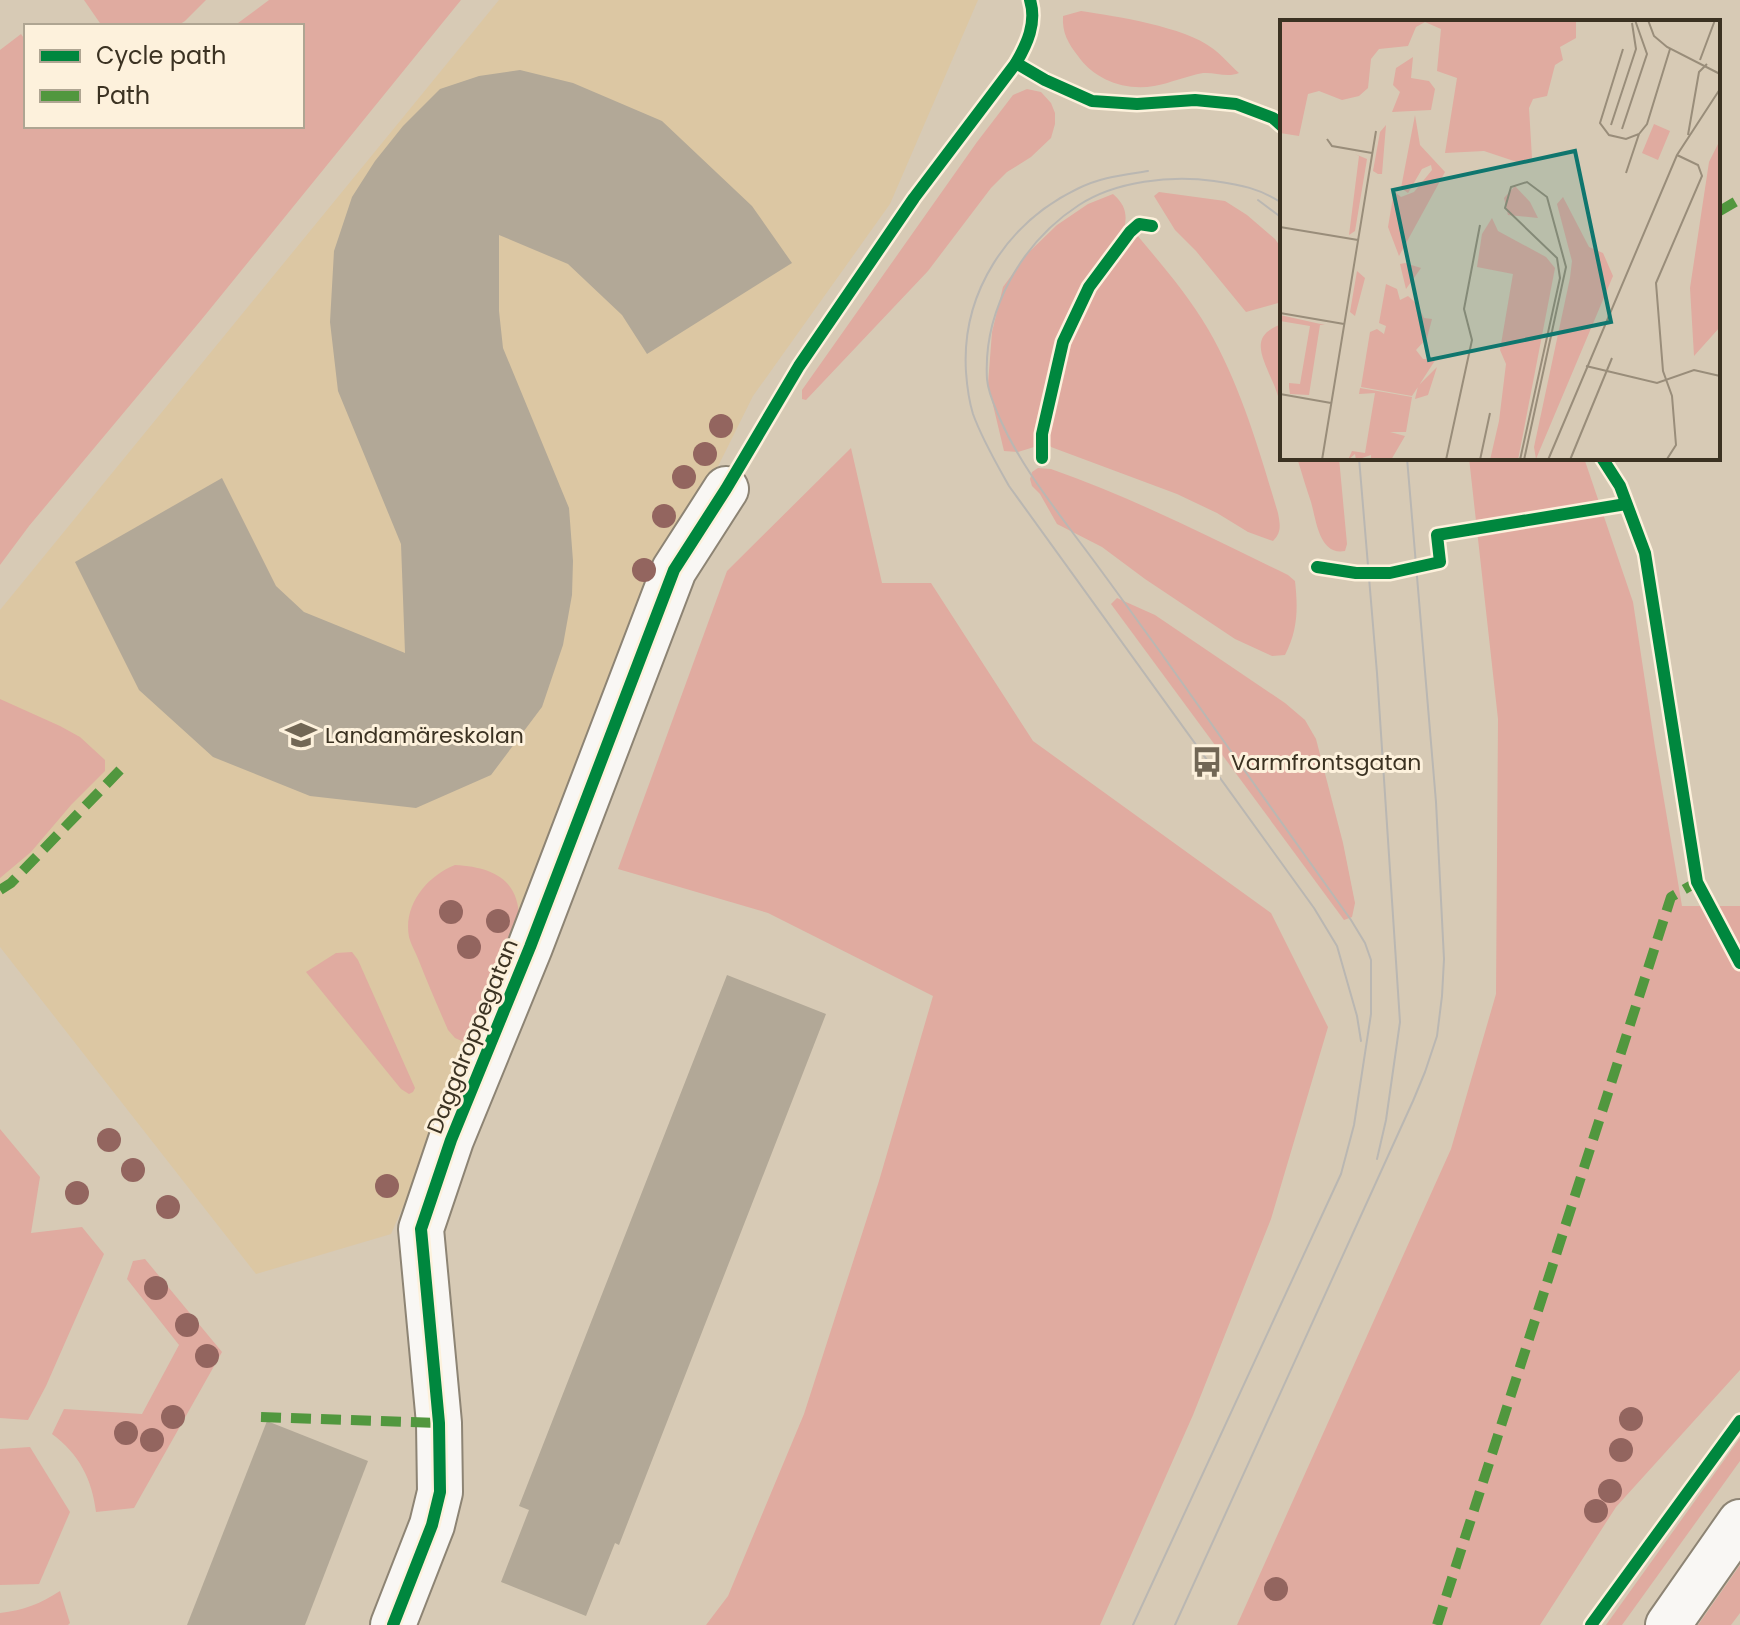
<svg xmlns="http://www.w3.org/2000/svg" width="1740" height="1625" viewBox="0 0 1740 1625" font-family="Poppins,sans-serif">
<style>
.built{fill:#dcc7a3}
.green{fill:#e0aba0}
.building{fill:#b2a897}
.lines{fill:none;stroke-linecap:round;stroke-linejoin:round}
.minor-casing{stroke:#8d8474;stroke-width:48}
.tertiary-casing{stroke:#8d8474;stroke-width:48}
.minor{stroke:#f9f7f4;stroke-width:44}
.tertiary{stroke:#f9f7f4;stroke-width:44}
.tram{stroke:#bab7b2;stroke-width:2}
.quiet{stroke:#51973e;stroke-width:10;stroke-dasharray:20 10;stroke-linecap:butt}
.cycleway-casing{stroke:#fdf1dc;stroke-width:17}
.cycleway{stroke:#00873e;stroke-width:12}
.tree{fill:#93655f}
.labels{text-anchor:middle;stroke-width:6;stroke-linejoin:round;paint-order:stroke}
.poi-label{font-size:22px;fill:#3b3222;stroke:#fdf1dc;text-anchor:start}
.street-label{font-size:22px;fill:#3b3222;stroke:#fdf1dc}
.inset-road{fill:none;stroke:#998d7a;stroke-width:2}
.view{fill:#0f766e;fill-opacity:0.15;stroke:#0f766e;stroke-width:4}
.inset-edge{fill:none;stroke:#3b3222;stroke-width:4}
</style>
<rect width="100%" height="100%" fill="#d7cab5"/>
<path class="built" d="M499 0H978L890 204 753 396 658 587 555 861 391 1234 256 1274 0 947V610Z"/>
<g class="green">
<path d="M84 0H206L185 21 177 26H102Z"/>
<path d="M269 0H461L202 319 29 526 0 565V50L21 34 26 41V126H302V26H234Z"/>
<path d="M1081 11C1115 16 1185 27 1212 48 1222 55 1230 65 1239 73 1227 78 1215 72 1203 73 1186 76 1171 83 1154 86 1125 91 1095 80 1078 56 1068 43 1062 33 1063 16Z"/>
<path d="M1027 89 1041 92 1051 103 1055 113V124L1051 138 1031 157 1007 172 991 188 928 271 806 400 802 399V390L814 373 977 142 1013 95Z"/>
<path d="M1159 192 1225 201 1247 215 1275 239 1282 249V302L1246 312 1196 251 1175 230 1154 196Z"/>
<path d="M1113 194C1129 208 1127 219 1122 238 1117 257 1087 284 1075 304 1065 321 1060 343 1054 362 1047 390 1039 418 1034 447L1018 452 1004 451 988 384 992 332 1003 287 1027 254 1057 225 1088 204Z"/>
<path d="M1137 235C1162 265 1188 295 1208 329 1241 386 1259 450 1278 513 1280 524 1282 532 1273 541L1248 532 1217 513 1177 494 1051 447 1046 440C1053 393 1060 346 1084 304 1097 278 1119 257 1137 235Z"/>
<path d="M1282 324V410C1279 399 1276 388 1271 378 1261 354 1250 335 1282 324Z"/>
<path d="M851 448 882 583H931L1033 741 1271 913 1328 1027 1271 1219 1193 1415 1100 1625H706L728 1596 804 1414 879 1181 933 996 768 913 618 869 727 571Z"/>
<path d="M1297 458H1339L1347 544 1345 551C1319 556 1316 519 1311 502 1306 488 1302 473 1297 458Z"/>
<path d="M1469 458H1584L1633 602 1655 747 1682 906H1740V1370L1616 1507 1540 1625H1237L1451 1149 1496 994 1498 719Z"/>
<path d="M1038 468 1051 469C1134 498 1209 537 1288 575L1295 581C1298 608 1298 630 1285 655L1272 656 1235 639 1145 579 1102 547 1057 524 1040 494 1032 486 1030 479 1032 472Z"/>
<path d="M1117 598 1155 615 1285 703 1305 720 1316 739 1343 843 1355 903 1352 917 1344 920 1111 604Z"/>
<path d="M0 699 60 726 80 737 105 760V771L71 805 31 852 0 878Z"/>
<path d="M455 865C492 867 519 879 519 919L471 1039 464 1042 455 1038 448 1030C438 1007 428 984 419 961 416 953 411 945 409 937 403 905 427 876 455 865Z"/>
<path d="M352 952 358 960 415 1088 413 1092 409 1094 401 1089 306 972 336 953Z"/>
<path d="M0 1129 40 1177 31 1233 82 1227 104 1254 46 1386 28 1420 0 1418Z"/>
<path d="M145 1259 222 1352 134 1508 96 1512C92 1479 79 1454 52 1434L64 1409 142 1414 179 1345 127 1279 133 1261Z"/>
<path d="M1740 1438V1461L1622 1625H1606Z"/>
<path d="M30 1447 70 1512 39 1584 0 1585V1449Z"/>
<path d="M1740 1565V1613L1731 1625H1698Z"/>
<path d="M60 1591 70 1623 68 1625H0V1613C24 1610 40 1604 60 1591Z"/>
</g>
<g class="building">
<path d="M520 70 573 83 662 121 752 206 792 263 647 354 622 315 568 264 499 235V311L503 348 569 508 573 561 572 595 563 645 542 707 491 775 416 808 310 796 213 757 139 690 75 562 222 478 276 586 304 612 405 653 401 544 338 391 330 322 334 251 352 197 375 161 403 126 440 89 479 76Z"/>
<path d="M727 975 826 1014 619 1545 615 1543 586 1616 501 1582 529 1510 519 1506Z"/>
<path d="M267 1421 368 1461 305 1625H187Z"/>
</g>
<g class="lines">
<defs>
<path id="minor" d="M393 1625 432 1525 440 1492 439 1423 421 1229 451 1140 530 947 674 570 726 489"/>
<path id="tertiary" d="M1668 1625 1740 1522"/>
</defs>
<use href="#minor" class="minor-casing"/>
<use href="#tertiary" class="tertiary-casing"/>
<use href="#minor" class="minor"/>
<use href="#tertiary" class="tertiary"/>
<g class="tram">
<path d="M1148 171C1123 175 1100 177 1077 189 1007 223 961 293 966 372 967 386 969 401 973 414 982 439 996 463 1009 486L1314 908 1337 946 1357 1016 1361 1041"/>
<path d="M1258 200 1282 218"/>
<path d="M1359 458 1377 673 1400 1022 1386 1120 1377 1159"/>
<path d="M1133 1625 1341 1174 1354 1125 1371 1014V960L1365 943 1351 920C1288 831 1225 742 1161 653 1134 616 1107 578 1079 541 1050 502 1020 464 1000 419 995 407 988 393 987 379 983 310 1022 242 1079 205 1116 181 1171 175 1214 181 1241 185 1259 188 1282 203"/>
<path d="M1175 1625 1413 1101 1425 1072 1437 1036 1442 996 1444 959 1436 802 1407 458"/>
</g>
<g class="quiet">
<path d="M1718 212 1740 199"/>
<path d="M0 890 11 883 124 766"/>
<path d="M261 1417 439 1423"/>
<path d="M1437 1625 1671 897 1697 882"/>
</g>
<defs>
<g id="cycleway">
<path d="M1016 63 1045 80 1092 101 1137 104 1195 100 1236 104 1273 118 1282 126"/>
<path d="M1042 458V434L1063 342 1089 287 1130 232 1139 224 1152 226"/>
<path d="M1602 458 1620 486 1645 553 1697 882 1740 963"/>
<path d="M1317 567 1356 573H1390L1440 562 1437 535 1626 504"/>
<path d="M393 1625 432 1525 440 1492 439 1423 421 1229 451 1140 530 947 674 570 726 489 799 366 914 198 1016 63C1027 44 1037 23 1030 0"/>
<path d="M1591 1625 1740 1421"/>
</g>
</defs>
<use href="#cycleway" class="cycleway-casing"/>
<use href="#cycleway" class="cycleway"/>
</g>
<g class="tree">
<circle cx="721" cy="426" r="12"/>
<circle cx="705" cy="454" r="12"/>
<circle cx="684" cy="477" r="12"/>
<circle cx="664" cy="516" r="12"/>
<circle cx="644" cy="570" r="12"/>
<circle cx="451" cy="912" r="12"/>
<circle cx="498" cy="921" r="12"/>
<circle cx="469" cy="947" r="12"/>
<circle cx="109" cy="1140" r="12"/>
<circle cx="133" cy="1170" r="12"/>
<circle cx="387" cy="1186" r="12"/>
<circle cx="77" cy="1193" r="12"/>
<circle cx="168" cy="1207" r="12"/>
<circle cx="156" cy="1288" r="12"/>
<circle cx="187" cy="1325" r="12"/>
<circle cx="207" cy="1356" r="12"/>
<circle cx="173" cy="1417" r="12"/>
<circle cx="1631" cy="1419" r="12"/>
<circle cx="126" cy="1433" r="12"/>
<circle cx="152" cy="1440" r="12"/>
<circle cx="1621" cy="1450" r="12"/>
<circle cx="1610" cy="1491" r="12"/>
<circle cx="1596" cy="1511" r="12"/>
<circle cx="1276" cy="1589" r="12"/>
</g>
<defs>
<symbol id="school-bare" viewBox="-9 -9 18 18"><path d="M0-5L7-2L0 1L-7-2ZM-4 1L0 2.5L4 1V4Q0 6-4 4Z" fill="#726755" stroke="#fdf1dc" stroke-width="2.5" paint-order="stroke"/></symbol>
<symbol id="bus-bare" viewBox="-9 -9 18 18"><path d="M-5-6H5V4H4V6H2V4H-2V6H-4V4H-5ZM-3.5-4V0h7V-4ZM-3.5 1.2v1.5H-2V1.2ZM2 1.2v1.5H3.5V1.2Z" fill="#726755" stroke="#fdf1dc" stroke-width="2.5" paint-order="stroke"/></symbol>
</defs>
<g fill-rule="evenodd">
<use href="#school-bare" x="279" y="713" width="44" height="44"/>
<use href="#bus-bare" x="1185" y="740" width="44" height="44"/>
</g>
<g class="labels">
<g class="poi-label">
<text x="325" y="743">Landamäreskolan</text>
<text x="1231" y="770">Varmfrontsgatan</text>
</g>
<g class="street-label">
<text transform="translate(472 1036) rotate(-68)" y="8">Daggdroppegatan</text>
</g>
</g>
<g transform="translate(1280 20)">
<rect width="440" height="440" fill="#d7cab5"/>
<path d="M0 0H296V18L280 27 283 40 275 45 267 76 253 79 249 88 252 138 240 143 204 131 165 133 177 58 157 51 161 9 145 2 136 7 128 26 99 29 91 39 88 68 79 76 62 80 39 71 28 74 19 116 0 113ZM133 37 131 58 149 61 155 69 151 90 112 92 120 72 113 65 116 48ZM135 95 140 125 165 152 119 236 108 207 113 177 116 173 121 177 134 172 152 150 151 145 142 149 128 173 121 168ZM374 104 390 111 378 140 362 133ZM106 105 102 154H98L93 151 100 112ZM440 120V307L414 336 410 268 429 142ZM75 134 87 139 75 211 69 215 79 136ZM235 166 250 182 258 198 228 195 224 178ZM283 177 309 227 323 233 333 256 256 439 254 427 290 258 292 241 277 184ZM212 198 218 211 266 237 275 248 238 440H210L219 401 226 344 220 330 233 254 197 247 202 214ZM125 243 141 248 126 269 120 244ZM77 251 85 258 75 296 70 292ZM106 264 117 269 120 280 128 276 137 284 144 298 152 299 147 318 136 330 143 339H156L132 376 81 367 90 312 97 309 104 314 106 306 99 303ZM0 295 45 305H40L29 375 10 374 9 367V363L20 364 30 306 0 301ZM157 347 148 375 135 379 138 366ZM80 368 132 377 126 412H110L125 416 111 440H91V435L76 440 75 434 68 440 72 431 85 433 95 373 79 374Z" fill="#e0aba0"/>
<path class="inset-road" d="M368 0 374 16 387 27 440 54M343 29 320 103 329 115 346 119 359 114 367 104 390 29M420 40 435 0M331 105 356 29 352 3M342 109 367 34 355 0M408 115 419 52 427 44M47 119 52 126 92 133M346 153 359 114M0 207 78 220M0 293 64 304M306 346 377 363 414 350 440 356M0 374 51 383M387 439 396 425 392 376 383 351 376 263 422 156 418 145 397 135M42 440 96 111M166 440 192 320 184 289 200 205M200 440 210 393M240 440 280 258 277 238 225 188 231 167 247 162 267 177 286 247 244 440M268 440 397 135 440 69M290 440 332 338"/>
<path class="view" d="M295 131 331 302 149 340 113 170Z"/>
<rect width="440" height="440" class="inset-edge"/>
</g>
<rect x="24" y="24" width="280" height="104" fill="#fdf1dc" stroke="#afa592" stroke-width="2"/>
<rect x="40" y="50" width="40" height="12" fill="#00873e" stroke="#afa592" stroke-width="2"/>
<text x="96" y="64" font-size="24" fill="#3b3222">Cycle path</text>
<rect x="40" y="90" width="40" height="12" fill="#51973e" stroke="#afa592" stroke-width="2"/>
<text x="96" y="104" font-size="24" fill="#3b3222">Path</text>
</svg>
